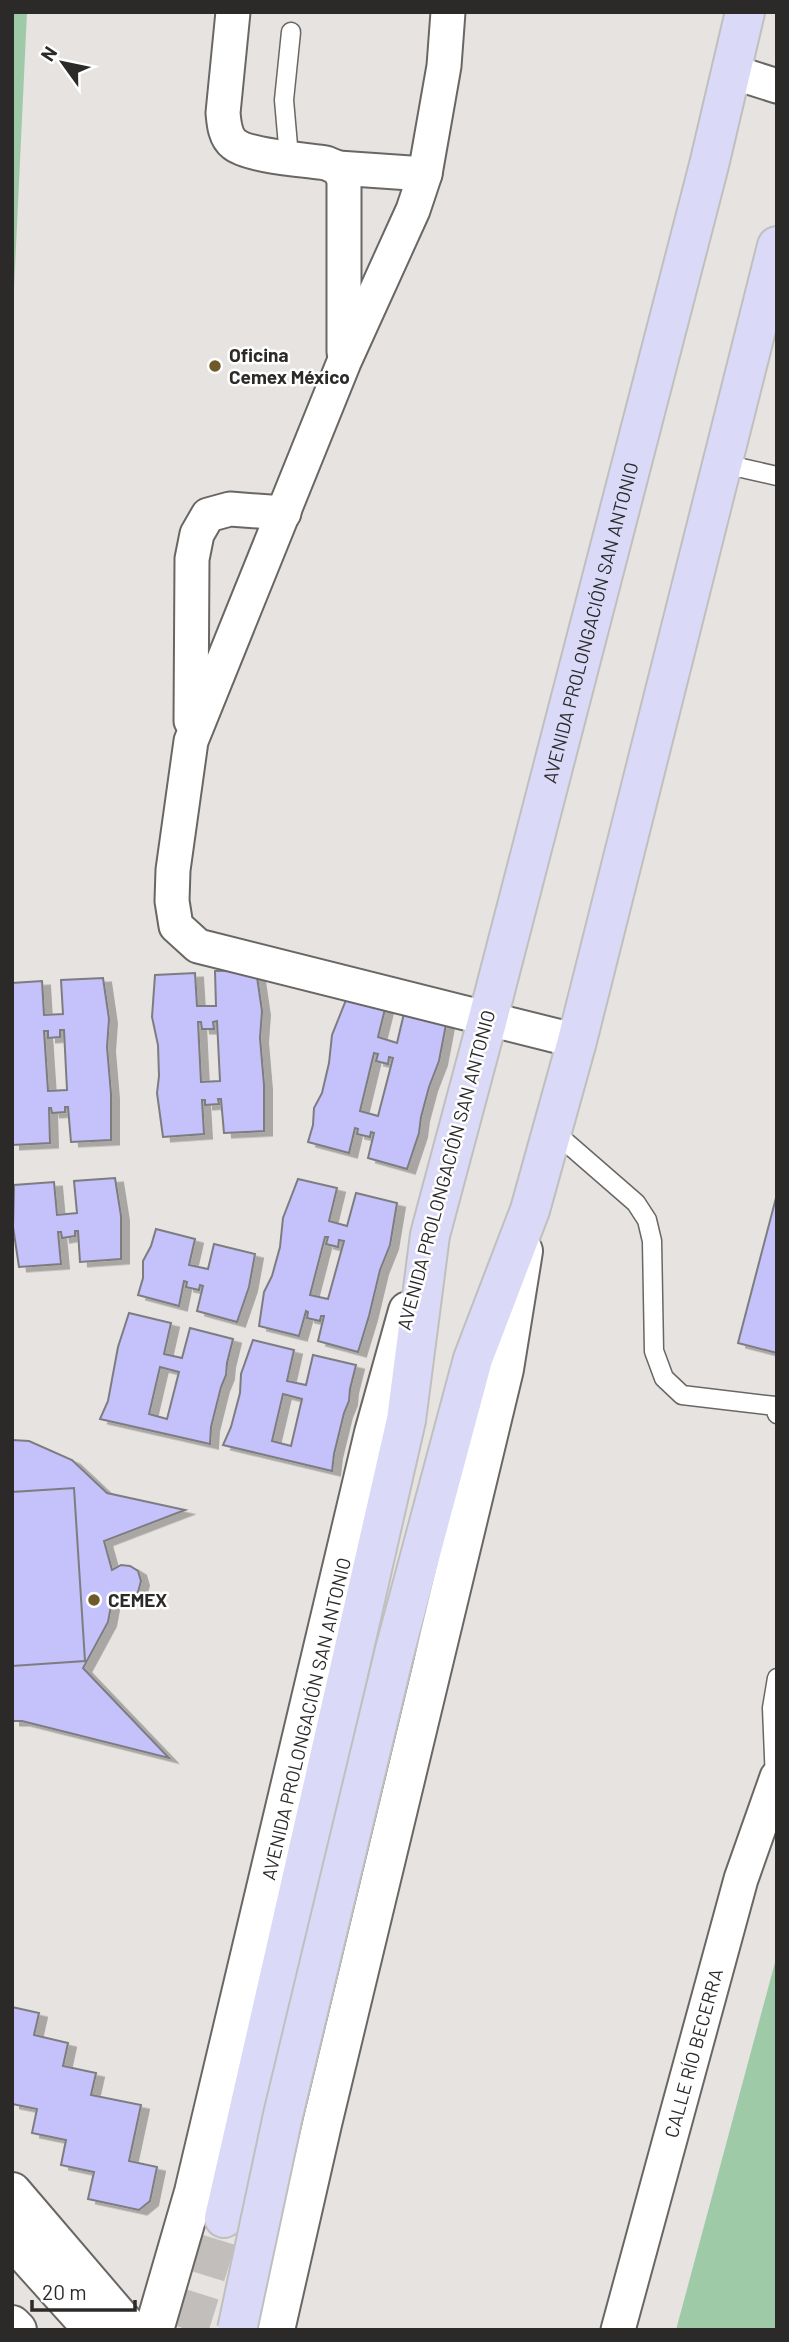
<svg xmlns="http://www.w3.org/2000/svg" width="789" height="2342" viewBox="0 0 789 2342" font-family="Barlow,sans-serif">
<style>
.green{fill:#9ecaa8}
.building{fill:#c4c1fb;stroke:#7d7d80;stroke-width:2;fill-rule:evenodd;filter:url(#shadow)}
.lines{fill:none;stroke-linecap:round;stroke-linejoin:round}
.primary-tunnel{stroke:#c1bebb;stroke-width:38;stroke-dasharray:38 19;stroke-linecap:butt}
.service-casing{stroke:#696764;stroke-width:21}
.minor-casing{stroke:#696764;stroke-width:37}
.tertiary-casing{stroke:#696764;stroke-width:42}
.secondary-casing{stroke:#696764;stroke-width:42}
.primary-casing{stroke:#c0bfbf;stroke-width:42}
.service{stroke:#fff;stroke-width:18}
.minor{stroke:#fff;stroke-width:33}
.tertiary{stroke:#fff;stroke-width:38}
.secondary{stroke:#fff;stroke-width:38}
.primary{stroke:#dadaf8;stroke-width:38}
.primary-bridge-casing{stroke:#c0bfbf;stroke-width:42;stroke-linecap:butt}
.primary-bridge{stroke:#dadaf8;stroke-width:38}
.poi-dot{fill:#6e5a28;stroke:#fff;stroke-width:2.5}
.labels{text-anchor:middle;stroke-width:5;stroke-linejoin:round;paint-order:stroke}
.poi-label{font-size:19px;font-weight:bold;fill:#2c2a29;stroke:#fff;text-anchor:start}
.street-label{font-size:19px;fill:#2c2a29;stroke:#fff}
</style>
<defs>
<filter id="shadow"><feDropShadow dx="8" dy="4.5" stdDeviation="0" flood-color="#0004"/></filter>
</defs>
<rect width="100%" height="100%" fill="#e6e3e0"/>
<g class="green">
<path d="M12 12H27L12 331Z"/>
<path d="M777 1955V2330H676Z"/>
</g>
<g class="building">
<path d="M256 970 262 1011 260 1038 264 1085V1131L224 1133 221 1099H218L219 1104 205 1105V1100H202L204 1134 163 1137 157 1093 159 1076 158 1045 152 1017 155 975 195 973 197 1006H216L215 971ZM217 1021 220 1081 201 1082 198 1022H201L202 1029H214L213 1022Z"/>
<path d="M103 978 109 1019 107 1047 111 1094V1140L71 1142 68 1107H65V1112L52 1113 51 1108H49L50 1143 12 1145V983L42 981 44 1015 63 1014 61 980ZM60 1030H64L67 1090 48 1091 44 1031H48V1038L60 1037Z"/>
<path d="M348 995 386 1005 378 1037 397 1043 405 1009 447 1019 439 1061 429 1087 421 1117 419 1133 407 1169 368 1158 374 1133 371 1132 370 1137 357 1134 358 1129 355 1128 349 1153 308 1142 313 1125 314 1108 322 1093 329 1063 332 1035ZM374 1053 378 1054 376 1061 388 1064 389 1057 393 1058 378 1116 360 1111Z"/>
<path d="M115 1178 121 1216V1259L80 1262 78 1231H75V1236L62 1238 61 1232H58L61 1264 19 1267 13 1227 14 1185 54 1182 57 1215 77 1213 74 1181Z"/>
<path d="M298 1179 337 1188 329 1221 347 1226 356 1193 397 1203 390 1245 380 1270 369 1316 358 1352 318 1341 324 1316H321L320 1321 307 1318 308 1312 306 1311 299 1336 259 1326 264 1292 272 1276 280 1247 283 1218ZM325 1237H328L326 1244 338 1247 339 1240 344 1241 328 1299 310 1295Z"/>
<path d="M777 1194V1353L738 1343Z"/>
<path d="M156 1229 195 1239 189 1265 208 1269 214 1244 255 1254 249 1287 237 1322 197 1311 203 1286 200 1285 199 1290 186 1287 187 1282 184 1281 179 1306 138 1295 143 1278V1261L151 1246Z"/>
<path d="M129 1313 171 1323 164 1354 182 1358 190 1328 233 1339 227 1363 226 1375 221 1387 211 1427 210 1444 100 1419 108 1401 118 1347ZM160 1367 179 1372 167 1419 149 1414Z"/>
<path d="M253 1340 294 1350 287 1381 306 1385 313 1355 356 1365 350 1389 349 1401 344 1413 334 1454 332 1471 223 1445 231 1427 240 1393 241 1374ZM283 1394 302 1399 291 1446 272 1441Z"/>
<path d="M12 1440 29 1441 72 1460 107 1493 185 1510 104 1541 112 1570 121 1565 130 1566 138 1571 141 1581 138 1592 130 1598H121L113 1595 108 1622 83 1668 169 1758 22 1721H12V1658L25 1655 47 1643 64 1624 75 1601 78 1576 72 1551 58 1528 37 1511 12 1502Z"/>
<path d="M74 1488 85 1661 12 1666V1492Z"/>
<path d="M12 2007 39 2013 34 2035 68 2043 63 2066 96 2073 91 2095 141 2105 129 2161 157 2167 150 2201 139 2210 88 2199 94 2172 61 2165 66 2140 32 2133 37 2109 12 2104Z"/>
</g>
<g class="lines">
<path class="primary-tunnel" d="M189 2330 224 2218"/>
<defs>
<g id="service">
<path d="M289 157 284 100 291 32"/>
<path d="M724 464 777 476"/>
<path d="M552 1130 636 1203 647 1220 652 1241 654 1351 664 1378 682 1395 775 1406 777 1414"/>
<path d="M775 1781 772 1708 777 1678"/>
</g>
<g id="minor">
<path d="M233 12 223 113C224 124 225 137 234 144 248 156 306 160 326 163L338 168 344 179V352"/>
<path d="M448 12 444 66 425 174 413 210 344 362 191 741 173 870 172 901 176 926 198 946 577 1041"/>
<path d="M733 72 777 86"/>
<path d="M338 168 425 174"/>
<path d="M191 721 192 559 197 534 208 515 230 509 284 513"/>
<path id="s1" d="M618 2330 741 1879 777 1777"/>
</g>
<g id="tertiary">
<path d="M12 2192 130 2330"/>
<path id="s2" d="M154 2330 194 2192 374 1433 408 1311"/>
<path d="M275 2330 322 2124 504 1369 523 1251"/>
</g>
<g id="secondary">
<path d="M12 2239 94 2330"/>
<path d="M12 2325 17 2330"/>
</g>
<g id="primary">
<path d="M395 1650 473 1359 530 1210 577 1041 777 246"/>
<path id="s3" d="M224 2218 406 1420 430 1235 488 1018 709 165 745 12"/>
</g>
</defs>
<use href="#service" class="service-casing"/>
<use href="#minor" class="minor-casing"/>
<use href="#tertiary" class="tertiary-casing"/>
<use href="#secondary" class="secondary-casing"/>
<use href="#primary" class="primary-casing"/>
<use href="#service" class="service"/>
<use href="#minor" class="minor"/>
<use href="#tertiary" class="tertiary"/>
<use href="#secondary" class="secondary"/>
<use href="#primary" class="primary"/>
<defs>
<path id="primary-bridge" d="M237 2330 283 2115 395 1650"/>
</defs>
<use href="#primary-bridge" class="primary-bridge-casing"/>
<use href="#primary-bridge" class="primary-bridge"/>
</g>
<g class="poi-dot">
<circle cx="215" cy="366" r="7"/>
<circle cx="94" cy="1600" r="7"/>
</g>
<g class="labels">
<g class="poi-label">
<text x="229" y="362">Oficina<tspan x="229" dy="22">Cemex México</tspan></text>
<text x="108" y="1607">CEMEX</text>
</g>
<g class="street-label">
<text dy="7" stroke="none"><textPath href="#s3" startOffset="1638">AVENIDA PROLONGACIÓN SAN ANTONIO</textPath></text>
<text transform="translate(446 1170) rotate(-75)" y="7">AVENIDA PROLONGACIÓN SAN ANTONIO</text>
<text dy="7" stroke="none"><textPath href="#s2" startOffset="630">AVENIDA PROLONGACIÓN SAN ANTONIO</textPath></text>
<text dy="7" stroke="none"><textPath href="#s1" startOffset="287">CALLE RÍO BECERRA</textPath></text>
</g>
</g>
<rect width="789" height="2342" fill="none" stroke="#2c2a29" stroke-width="28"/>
<g transform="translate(63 63) rotate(303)" stroke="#ffffff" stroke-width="5" paint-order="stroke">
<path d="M0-5L12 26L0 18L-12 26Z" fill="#2c2a29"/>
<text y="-10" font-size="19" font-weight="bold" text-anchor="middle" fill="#2c2a29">N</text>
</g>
<path d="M32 2300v10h103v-10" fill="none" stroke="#2c2a29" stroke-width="3.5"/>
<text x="42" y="2300" font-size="21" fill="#2c2a29" stroke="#ffffff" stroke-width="5" paint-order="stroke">20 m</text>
</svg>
